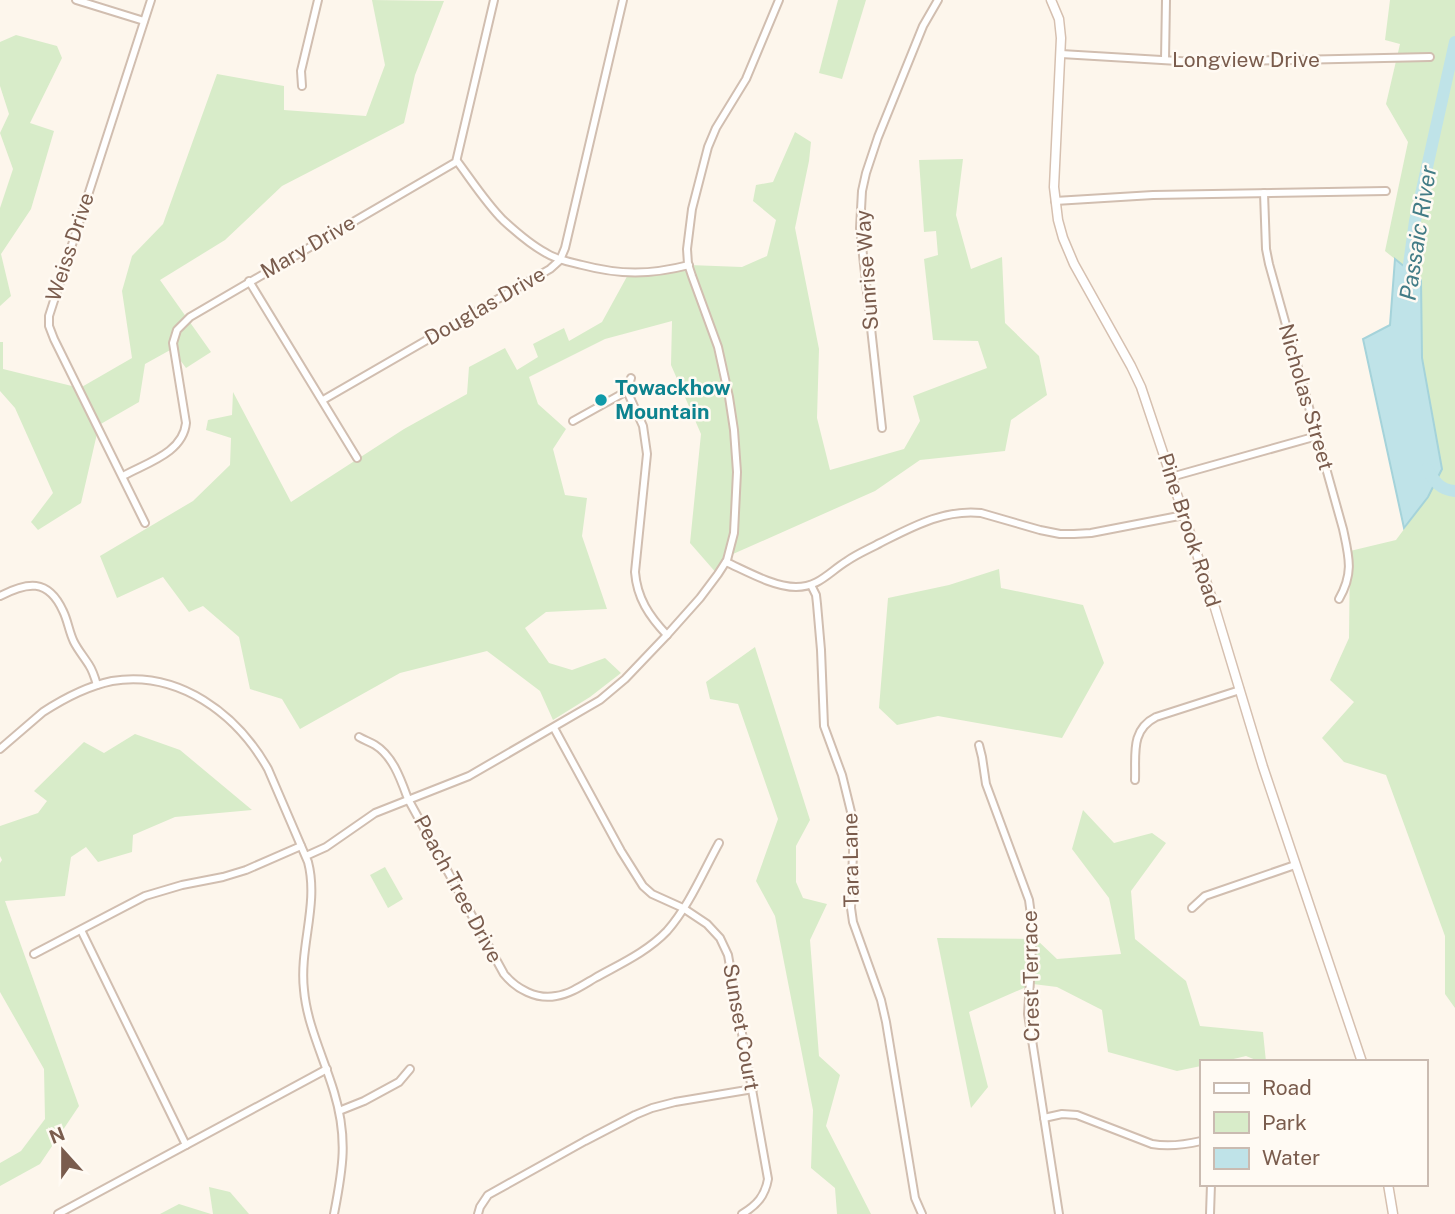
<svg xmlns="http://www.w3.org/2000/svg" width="1455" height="1214" viewBox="0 0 1455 1214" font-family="'Public Sans',sans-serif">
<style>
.green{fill:#d8ecc9}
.water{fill:#bfe3e8;stroke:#a5d3da;stroke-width:2}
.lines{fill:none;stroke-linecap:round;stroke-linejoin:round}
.river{stroke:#bfe3e8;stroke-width:12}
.street-casing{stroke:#d1beb0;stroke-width:10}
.secondary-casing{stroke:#d6c0b0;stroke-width:11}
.street{stroke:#fff;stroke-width:6}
.secondary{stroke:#fff;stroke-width:8}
.culture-dot{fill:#0f9aa8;stroke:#fffaf3;stroke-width:2.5}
.labels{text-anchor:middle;stroke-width:5;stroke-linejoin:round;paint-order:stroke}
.street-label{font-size:21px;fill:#7a5c4d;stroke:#fffaf3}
.culture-label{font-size:21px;font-weight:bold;fill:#0d838f;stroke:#fffaf3;text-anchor:start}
.water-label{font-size:23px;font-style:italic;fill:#437c86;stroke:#fffaf3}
</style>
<rect width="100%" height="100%" fill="#fdf6ec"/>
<g class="green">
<path d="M372 0 444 1 415 75 404 123 282 186 225 240 160 280 211 352 186 368 172 349 145 364 139 402 99 425 81 503 38 530 31 522 53 493 15 408 0 391V342H3V369L80 388 132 358 122 291 132 256 163 224 217 74 284 86V110L366 116 385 65Z"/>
<path d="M838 0H866L842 79 819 73Z"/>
<path d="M1390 0H1455V1008L1445 994V936L1386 775 1344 762 1322 738 1354 702 1330 680 1349 638 1350 551 1396 540 1428 497 1442 469 1422 358 1421 280 1385 251 1408 142 1386 104 1400 44 1385 40Z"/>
<path d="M16 35 57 46 62 58 30 123 54 131 31 209 1 254 11 296 0 306V208L13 169 0 133 9 114 0 86V42Z"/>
<path d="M795 132 811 142 809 161 795 228 819 349 817 418 830 470 904 449 920 421 913 396 987 368 978 341 933 340 924 259 938 255 936 231 924 232 919 160 963 159 956 215 971 269 1002 257 1005 323 1039 356 1047 395 1011 420 1005 451 920 460 875 491 733 554 718 575 690 543 701 434 671 365 672 321 605 339 529 377 538 404 566 429 553 449 565 495 587 498 582 536 607 609 546 612 525 628 549 663 572 670 605 658 621 673 590 697 553 720 540 691 487 651 400 673 300 729 282 699 250 689 239 637 203 606 189 612 163 577 117 598 100 556 193 501 230 465 231 438 206 430 208 420 232 415 233 392 291 502 404 429 467 394 469 367 505 348 517 370 538 357 533 344 564 328 569 341 602 322 630 271 689 265 742 267 767 256 776 220 753 201 756 185 773 182Z"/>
<path d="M999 569 1001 588 1083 605 1104 663 1062 738 938 716 897 725 879 708 888 598 949 585Z"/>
<path d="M755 647 810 820 796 846V882L803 898 827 904 810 940 819 1056 840 1075 826 1126 871 1214H837L835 1188 811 1168 813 1110 775 916 756 881 778 819 738 704 710 699 706 682Z"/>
<path d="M135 734 180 750 252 810 175 817 133 835 132 852 98 862 86 847 71 857 65 896 5 901 79 1106 40 1164 0 1186V1163L21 1151 45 1119 44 1069 0 992V863L2 860 0 856V826L38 813 47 801 34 791 84 742 104 753Z"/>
<path d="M1083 810 1114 843 1152 833 1166 843 1131 891 1135 939 1186 981 1200 1026 1263 1032 1266 1062H1261L1246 1056 1221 1062H1201V1066L1177 1071 1108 1052 1102 1010 1057 987 1033 984 969 1012 988 1087 971 1108 937 938 1036 939 1057 959 1121 954 1109 898 1072 849Z"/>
<path d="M385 867 403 899 388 908 370 875Z"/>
<path d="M209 1187 230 1192 249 1214H213Z"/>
<path d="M179 1204 211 1214H160Z"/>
</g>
<path class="water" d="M1395 259 1421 280 1422 358 1442 469 1428 497 1404 528 1363 339 1390 325Z"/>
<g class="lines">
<g class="river">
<path d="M1406 286 1415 221 1455 42"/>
<path d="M1427 469C1434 481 1440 490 1455 491"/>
</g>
<defs>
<g id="street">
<path d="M76 0 144 21"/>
<path d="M1061 54 1195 62 1430 57"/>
<path d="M1165 60 1166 0"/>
<path d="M302 86 301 71 318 0"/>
<path d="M457 161C472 181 486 203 503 220 516 232 531 245 546 253 557 260 570 262 582 265 620 275 650 275 689 265"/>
<path d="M1264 193 1266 249 1269 264 1343 529C1349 557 1354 573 1339 599"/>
<path d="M1055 201 1153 195 1386 191"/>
<path d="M249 281 357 458"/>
<path d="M631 378 627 391 643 426 647 454 635 572C637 598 649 616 667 635"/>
<path d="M323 400 550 269 560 260 565 248 623 0"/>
<path d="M573 421 627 391"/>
<path d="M882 428 860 228 862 191 866 173 878 137 923 26 938 0"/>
<path d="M123 476C146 463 183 453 186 423L173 343 177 330 190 317 456 162 494 0"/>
<path d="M1171 477 1317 436"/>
<path d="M145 523 54 339 49 326V316L151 0"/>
<path d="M726 562C746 571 774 587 796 587 819 587 829 572 847 561 857 554 869 549 880 543 912 527 944 509 981 513L1040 530 1060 534H1074L1091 533 1184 515"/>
<path d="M811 585 816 595 817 604 821 650 824 726 842 775 854 824 851 908 853 922 881 1000 886 1022 915 1198 922 1214"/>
<path d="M0 596C27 582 48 578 63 611 68 621 69 632 74 642 78 650 84 657 89 665 93 671 95 678 97 685"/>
<path d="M554 728 621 851 643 886 652 894 683 908 707 924 720 938 728 955 768 1179C765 1196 757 1205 742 1214"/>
<path d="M359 737C364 740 370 742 375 745 393 756 401 780 408 799L504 974C516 989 537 1000 556 996 570 994 583 985 595 978 620 964 647 952 667 931 689 906 703 872 719 843"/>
<path d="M979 745 982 757 986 784 1029 900 1033 930 1028 1014 1059 1214"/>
<path d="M0 749 43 712C63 699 88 686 112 681 179 670 237 714 268 769L308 862C319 904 299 947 304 990 307 1025 324 1058 334 1092 348 1138 343 1168 334 1214"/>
<path d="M1135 780C1136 755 1130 730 1156 717L1240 690"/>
<path d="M306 856 326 847 375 813 469 776 600 700 625 679 667 635 700 598 718 574 727 560 734 533 737 472 734 430 729 397 718 347 692 276 688 264 687 249 692 209 708 147 716 128 746 79 779 0"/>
<path d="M1192 908 1205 896 1295 865"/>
<path d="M81 930 186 1145"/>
<path d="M34 954 145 896 182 885 223 877 246 870 301 846"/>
<path d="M339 1111 364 1101 399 1082 410 1069"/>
<path d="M1044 1118 1062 1114 1077 1115 1152 1144C1169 1147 1184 1145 1201 1141"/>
<path d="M58 1214 327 1069"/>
<path d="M478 1214 480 1207 488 1195 585 1141 635 1115 652 1108 675 1102 753 1089"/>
<path d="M1210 1214 1211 1184"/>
</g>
<g id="secondary">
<path d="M1051 0 1059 19 1061 38 1054 187 1058 220 1063 238 1074 264 1131 366 1141 387 1215 608 1263 767 1362 1062"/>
<path d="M1388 1184 1393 1214"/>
</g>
</defs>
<use href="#street" class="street-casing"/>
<use href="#secondary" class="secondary-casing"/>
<use href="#street" class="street"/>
<use href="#secondary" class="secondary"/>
</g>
<circle class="culture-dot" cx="601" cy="400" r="7"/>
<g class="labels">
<g class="street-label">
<text x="1246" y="67">Longview Drive</text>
<text transform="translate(70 247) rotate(-72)" y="7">Weiss Drive</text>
<text transform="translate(308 247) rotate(-30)" y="7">Mary Drive</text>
<text transform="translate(867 270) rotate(-94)" y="7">Sunrise Way</text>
<text transform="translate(485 306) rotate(-30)" y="7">Douglas Drive</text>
<text transform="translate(1306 397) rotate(74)" y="7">Nicholas Street</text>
<text transform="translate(1189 530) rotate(72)" y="7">Pine Brook Road</text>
<text transform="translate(851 860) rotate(-91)" y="7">Tara Lane</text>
<text transform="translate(458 889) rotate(62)" y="7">Peach Tree Drive</text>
<text transform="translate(1031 976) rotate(-91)" y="7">Crest Terrace</text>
<text transform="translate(741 1027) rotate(80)" y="7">Sunset Court</text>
</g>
<g class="culture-label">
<text x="615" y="395">Towackhow<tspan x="615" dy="24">Mountain</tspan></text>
</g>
<g class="water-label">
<text transform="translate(1418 233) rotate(-81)" y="8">Passaic River</text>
</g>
</g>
<rect x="1200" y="1060" width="228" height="126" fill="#fffaf3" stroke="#cabbb1" stroke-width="2"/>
<rect x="1214" y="1083" width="35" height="10" fill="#ffffff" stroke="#cabbb1" stroke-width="2"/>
<text x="1262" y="1095" font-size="21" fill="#7a5c4d">Road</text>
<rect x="1214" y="1112" width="35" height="21" fill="#d8ecc9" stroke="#cabbb1" stroke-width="2"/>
<text x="1262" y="1130" font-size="21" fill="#7a5c4d">Park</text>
<rect x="1214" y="1148" width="35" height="21" fill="#bfe3e8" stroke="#cabbb1" stroke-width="2"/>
<text x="1262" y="1165" font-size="21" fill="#7a5c4d">Water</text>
<g transform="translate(63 1151) rotate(339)" stroke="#fffaf3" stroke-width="5" paint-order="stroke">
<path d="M0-5L12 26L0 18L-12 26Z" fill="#7a5c4d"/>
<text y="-10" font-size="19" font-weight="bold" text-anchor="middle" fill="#7a5c4d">N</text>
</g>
</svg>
